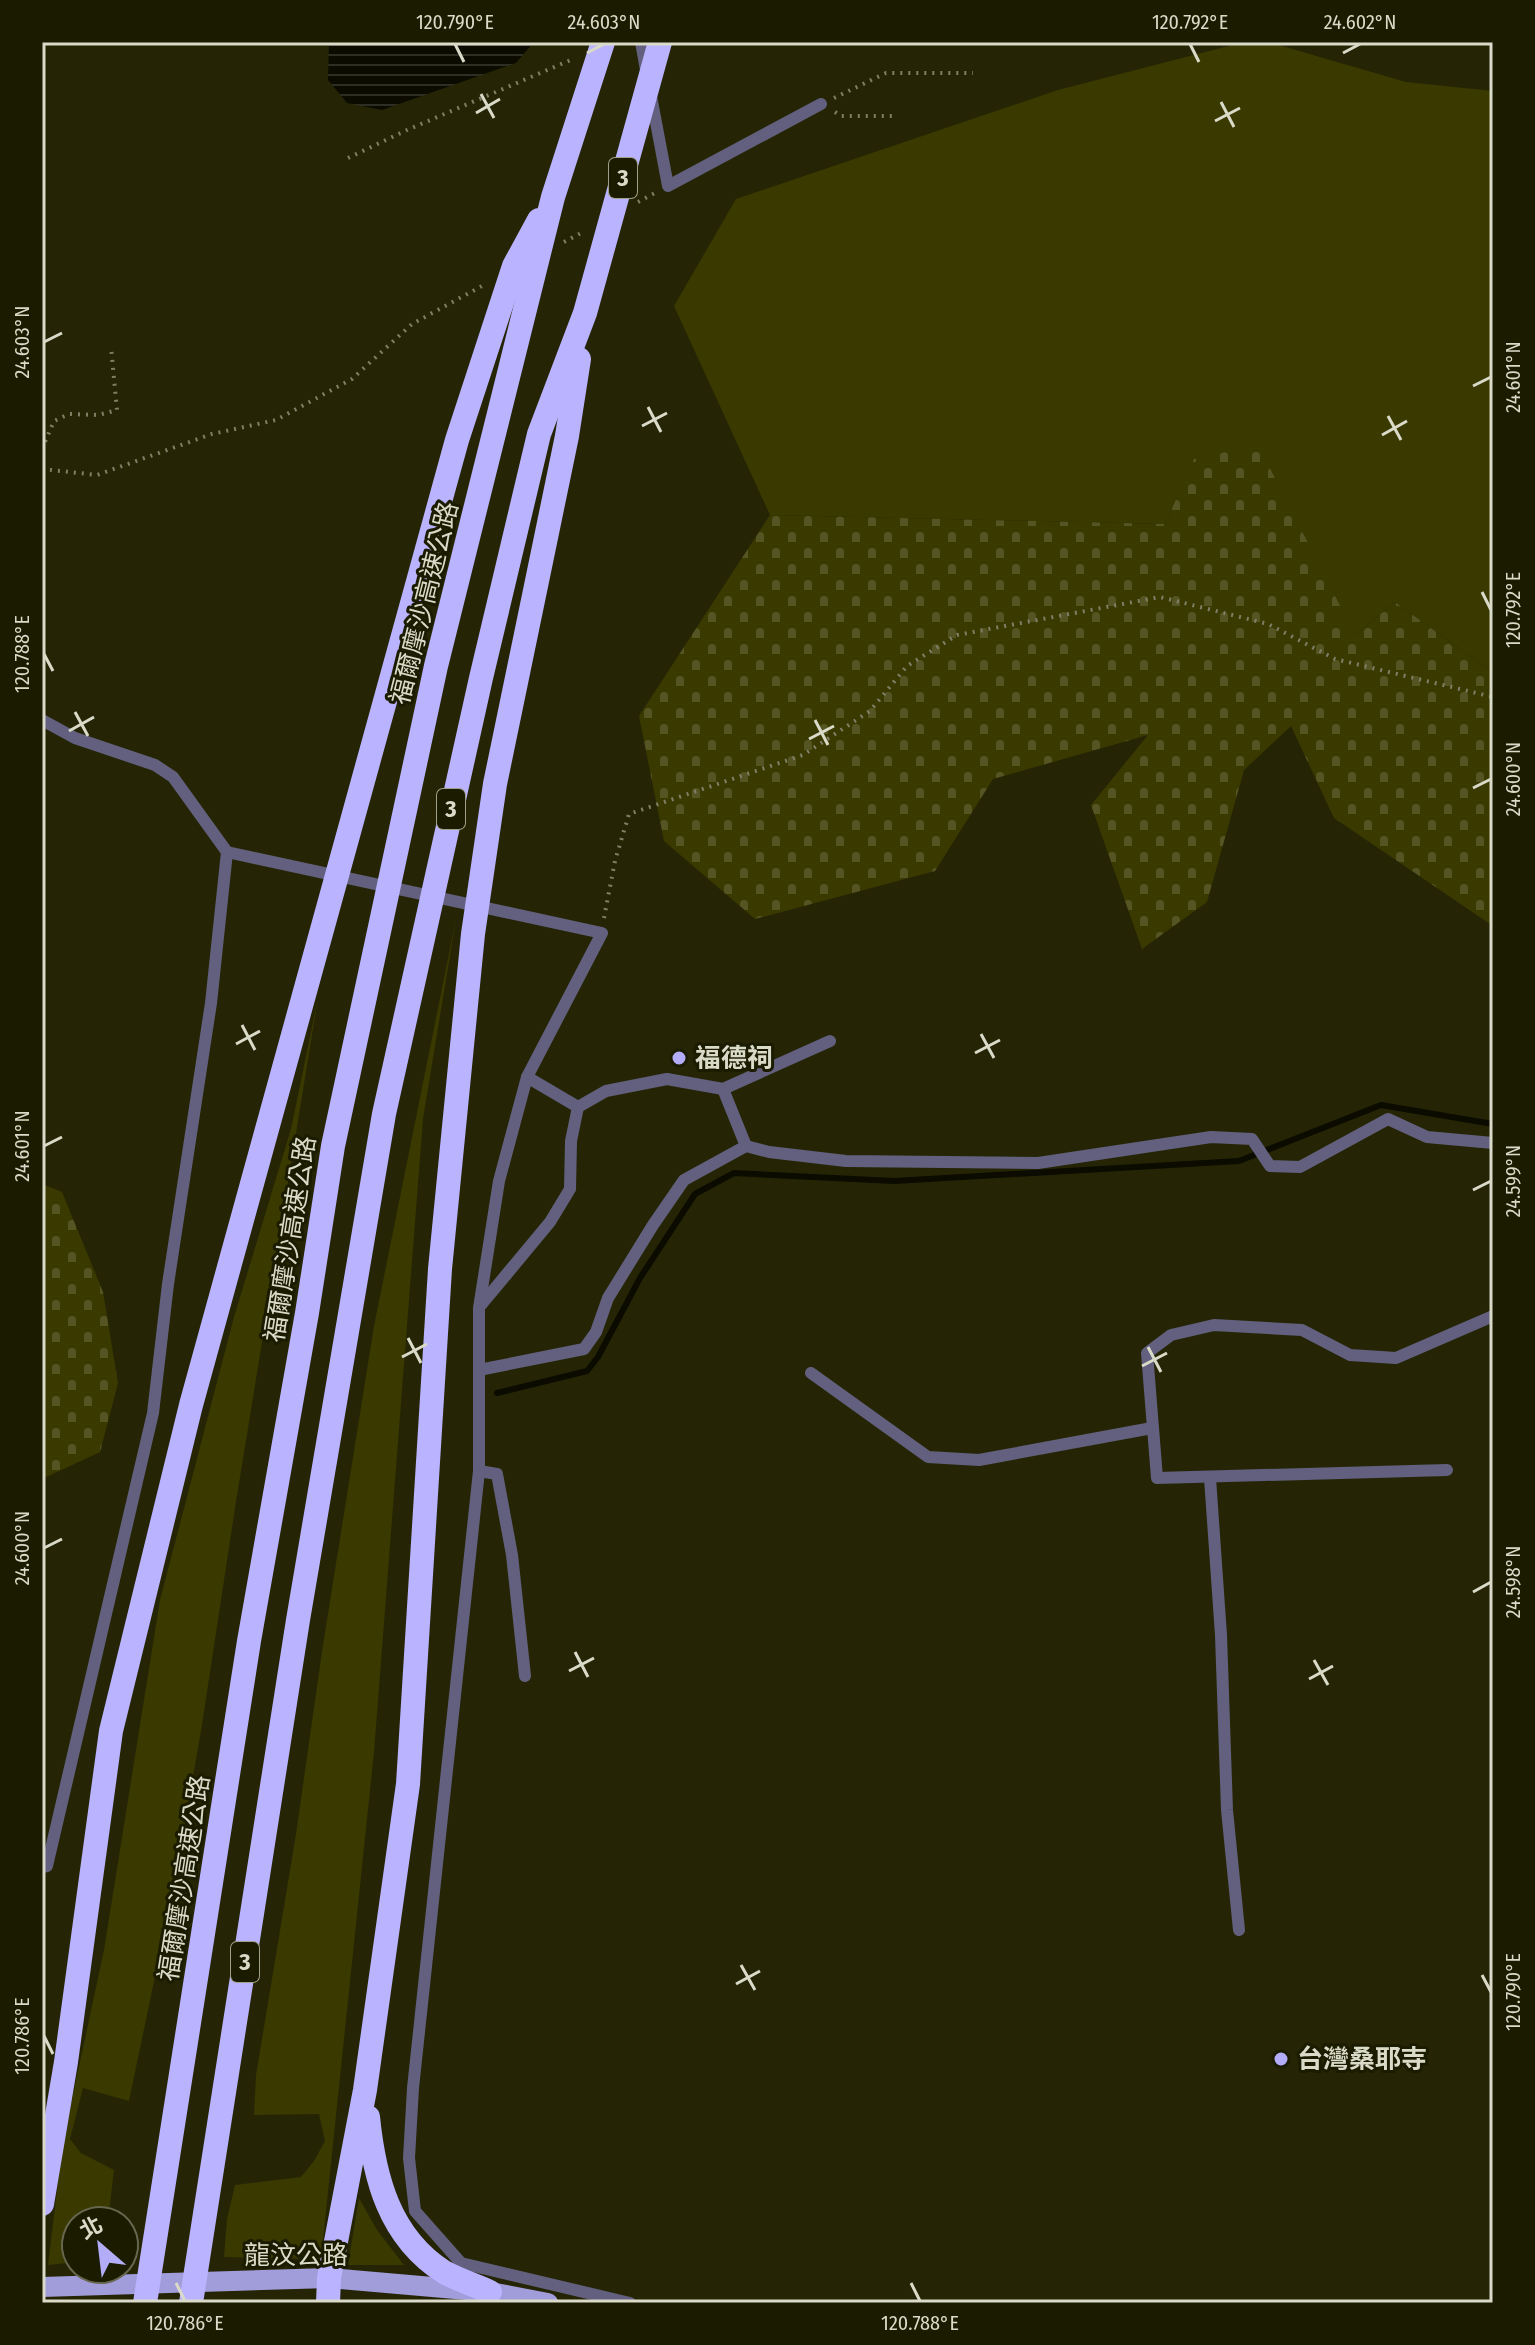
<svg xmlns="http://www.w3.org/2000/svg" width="1535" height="2345" viewBox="0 0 1535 2345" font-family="'Fira Sans Condensed','Noto Sans TC',sans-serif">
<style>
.green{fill:#393900}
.cemetery{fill:url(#cemetery-stones)}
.water{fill:url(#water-rules)}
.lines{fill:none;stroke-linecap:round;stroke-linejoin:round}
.stream{stroke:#0b0b00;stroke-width:6}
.path{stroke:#7e7f66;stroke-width:4;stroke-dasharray:2 6;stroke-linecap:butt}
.service{stroke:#62607e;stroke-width:12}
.primary{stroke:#a19cda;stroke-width:20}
.motorway{stroke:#bab3ff;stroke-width:24}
.ticks{fill:none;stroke:#d9dac8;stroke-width:3}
.poi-dot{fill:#b3adf9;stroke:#1b1b00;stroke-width:3}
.labels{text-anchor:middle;stroke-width:6;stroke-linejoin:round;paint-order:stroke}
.shield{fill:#1b1b00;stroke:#a0a18c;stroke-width:2}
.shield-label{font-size:24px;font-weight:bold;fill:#d9dac8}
.street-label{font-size:26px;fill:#d9dac8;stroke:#1b1b00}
.poi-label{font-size:26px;font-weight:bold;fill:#d9dac8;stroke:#1b1b00;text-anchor:start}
.neatline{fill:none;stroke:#d9dac8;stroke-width:3}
.ticks-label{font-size:20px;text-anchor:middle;fill:#d9dac8}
</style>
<defs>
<pattern id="cemetery-stones" width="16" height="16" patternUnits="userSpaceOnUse" patternTransform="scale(2)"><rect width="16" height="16" fill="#393900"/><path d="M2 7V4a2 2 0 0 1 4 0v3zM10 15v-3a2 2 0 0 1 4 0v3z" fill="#555524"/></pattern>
<pattern id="water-rules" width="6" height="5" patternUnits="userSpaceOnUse" patternTransform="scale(2)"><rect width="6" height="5" fill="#0b0b00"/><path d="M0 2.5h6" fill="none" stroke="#2e2e24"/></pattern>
</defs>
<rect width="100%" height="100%" fill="#252505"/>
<g class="green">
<path d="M1244 42H1268L1406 82 1493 91V673L1395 602 1355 635 1194 460 1165 524 770 515 674 306 736 199 1058 90Z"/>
<path d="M456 919 423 1119 374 1752 321 2259 224 2257 227 2219 235 2185 301 2177 314 2161 325 2141 319 2114 254 2115 256 2075 296 1834 323 1645 374 1326Z"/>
<path d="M318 998 235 1508 202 1725 175 1881 129 2101 83 2088 70 2139 81 2153 114 2170 108 2221H76V2262L48 2265 63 2141 104 1950 160 1600 234 1317 291 1129Z"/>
<path d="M359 2198 377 2230 404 2265H348Z"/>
</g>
<g class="cemetery">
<path d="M1258 445 1355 635 1395 602 1493 673V926L1334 818 1291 726 1244 770 1207 902 1142 949 1091 805 1148 735 993 779 935 871 755 919 664 841 639 716 770 515 1165 524 1194 459Z"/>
<path d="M42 1184 62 1192 103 1292 118 1383 100 1452 42 1479Z"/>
</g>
<path class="water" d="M329 42H534L516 63 382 110 347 103 328 80Z"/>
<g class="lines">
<path class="stream" d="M497 1393 587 1371 598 1357 640 1278 695 1194 734 1173 894 1181 1239 1161 1381 1105 1493 1124"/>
<g class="path">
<path d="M834 98 886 73H973"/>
<path d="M835 112 841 116H895"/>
<path d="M348 158 407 130 573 59"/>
<path d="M638 202 655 193"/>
<path d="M564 242 585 231"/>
<path d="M42 449 54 421 69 414 98 415 117 410 111 347"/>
<path d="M42 469 97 475 212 434 276 420 352 379 412 324 482 286"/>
<path d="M604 918 615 861 629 814 803 755 870 711 907 666 957 635 1160 597 1268 624 1335 659 1493 697"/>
</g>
<g class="service">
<path d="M641 42 646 70"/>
<path d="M651 96 668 186 821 104"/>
<path d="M42 720 75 738 155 765 173 777 227 852 211 1003 168 1284 153 1413 47 1866 42 1867"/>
<path d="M227 852 602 933 527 1077 499 1181 479 1308V1471L413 2088 409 2158 415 2211 461 2263 630 2303"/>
<path d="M527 1077 578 1107"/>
<path d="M723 1089 830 1041"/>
<path d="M481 1305 550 1222 570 1189 571 1141 578 1107 606 1091 667 1079 723 1089 746 1146"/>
<path d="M479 1370 584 1349 596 1332 608 1298 653 1225 684 1180 746 1146 769 1152 846 1161 1038 1163 1211 1137 1252 1139 1270 1166 1300 1167 1388 1119 1427 1137 1493 1143"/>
<path d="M811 1373 928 1457 979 1460 1152 1428"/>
<path d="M1447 1470 1157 1478 1147 1353 1171 1335 1214 1325 1302 1330 1350 1355 1396 1358 1493 1316"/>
<path d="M479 1471 497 1474 512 1555 525 1676"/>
<path d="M1210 1478 1221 1635 1227 1810 1239 1930"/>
</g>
<path class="primary" d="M42 2287 329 2278 490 2292 548 2303"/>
<g class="motorway">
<path d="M368 2117C374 2177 389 2237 444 2272 458 2280 475 2285 490 2292"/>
<path d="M42 2204 66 2062 111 1731 191 1405 457 440 514 266 539 220"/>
<path d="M145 2303 249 1641 307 1313 333 1146 436 666 553 197 603 42"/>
<path d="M191 2303 298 1620 384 1114 481 678 539 434 585 313 660 42"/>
<path d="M328 2303 329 2278 365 2090 408 1784 440 1269 473 934 495 784 567 436 579 359"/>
</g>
</g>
<path class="ticks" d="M455 44 464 62M1190 44 1199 62M587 53 604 44M1343 53 1360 44M481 94 494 118M1221 102 1234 127M476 113 500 99M1215 121 1240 108M44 342 62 333M1473 386 1491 377M648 407 661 432M1388 416 1401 440M642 426 667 413M1382 435 1407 421M1482 592 1491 610M44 654 53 671M75 712 88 736M815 720 828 745M69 731 94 717M809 739 834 726M1473 788 1491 779M242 1025 255 1050M981 1034 994 1058M236 1044 260 1031M975 1053 1000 1040M44 1146 62 1137M1473 1190 1491 1181M408 1338 421 1363M1148 1347 1161 1372M402 1357 427 1344M1142 1366 1167 1353M44 1548 62 1539M1473 1592 1491 1582M575 1652 588 1677M1314 1660 1328 1685M569 1671 594 1658M1309 1679 1333 1666M741 1965 755 1990M1482 1975 1491 1992M736 1984 760 1971M44 2036 53 2054M176 2283 185 2301M911 2283 920 2301"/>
<g class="poi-dot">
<circle cx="679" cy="1058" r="8"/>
<circle cx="1281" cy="2059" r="8"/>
</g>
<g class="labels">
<g class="shield">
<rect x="609" y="158" width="28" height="40" rx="6"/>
<rect x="437" y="789" width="28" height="40" rx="6"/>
<rect x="231" y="1942" width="28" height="40" rx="6"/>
</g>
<g class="shield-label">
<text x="623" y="186">3</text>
<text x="451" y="817">3</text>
<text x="245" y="1970">3</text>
</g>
<g class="street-label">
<text transform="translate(424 603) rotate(-76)" y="9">福爾摩沙高速公路</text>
<text transform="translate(290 1239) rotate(-81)" y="9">福爾摩沙高速公路</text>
<text transform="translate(184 1878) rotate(-81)" y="9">福爾摩沙高速公路</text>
<text x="296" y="2264">龍汶公路</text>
</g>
<g class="poi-label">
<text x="695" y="1067">福德祠</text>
<text x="1297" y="2068">台灣桑耶寺</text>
</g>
</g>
<rect width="1535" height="2345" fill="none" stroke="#1b1b00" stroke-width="88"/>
<g transform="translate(100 2245) rotate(332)"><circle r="38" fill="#1b1b00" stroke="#676750" stroke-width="2"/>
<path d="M0-6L14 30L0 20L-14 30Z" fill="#b3adf9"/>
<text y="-12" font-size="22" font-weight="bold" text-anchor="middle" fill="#d9dac8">北</text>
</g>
<rect x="44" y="44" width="1447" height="2257" class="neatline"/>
<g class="ticks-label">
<text x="455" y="29">120.790°E</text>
<text x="604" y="29">24.603°N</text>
<text x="1190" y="29">120.792°E</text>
<text x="1360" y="29">24.602°N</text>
<text transform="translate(22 342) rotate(-90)" y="7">24.603°N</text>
<text transform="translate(1513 377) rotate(-90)" y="7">24.601°N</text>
<text transform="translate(1513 610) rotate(-90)" y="7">120.792°E</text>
<text transform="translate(22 654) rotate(-90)" y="7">120.788°E</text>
<text transform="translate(1513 779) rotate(-90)" y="7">24.600°N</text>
<text transform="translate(22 1146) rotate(-90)" y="7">24.601°N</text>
<text transform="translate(1513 1181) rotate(-90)" y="7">24.599°N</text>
<text transform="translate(22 1548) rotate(-90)" y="7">24.600°N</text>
<text transform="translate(1513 1582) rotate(-90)" y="7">24.598°N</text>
<text transform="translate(1513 1992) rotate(-90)" y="7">120.790°E</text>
<text transform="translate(22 2036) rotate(-90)" y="7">120.786°E</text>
<text x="185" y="2330">120.786°E</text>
<text x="920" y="2330">120.788°E</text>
</g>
</svg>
